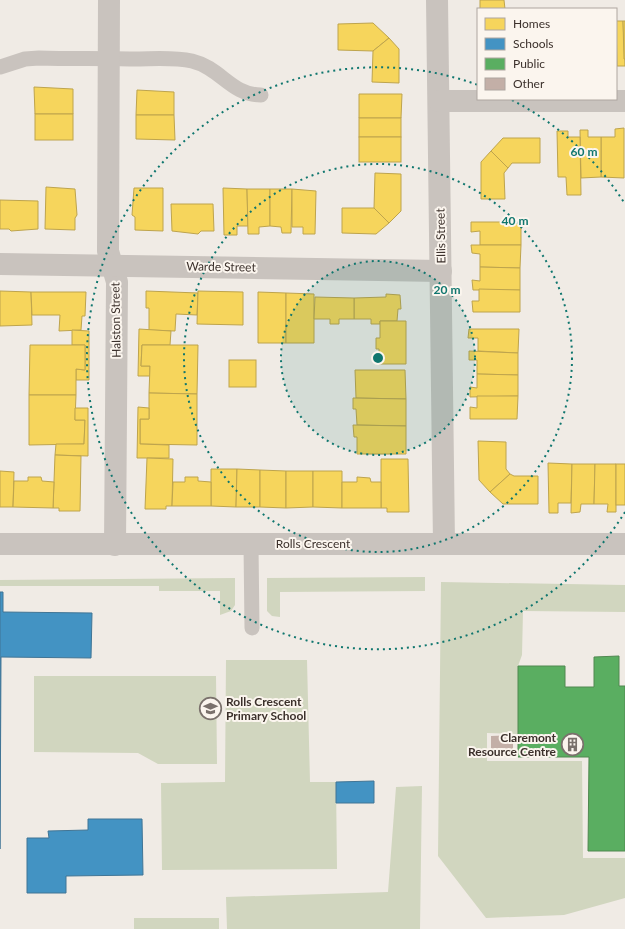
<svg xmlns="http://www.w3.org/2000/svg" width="625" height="929" viewBox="0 0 625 929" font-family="Lato,sans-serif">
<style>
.green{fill:#d1d6bf}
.homes{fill:#f6d55c;stroke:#bea44d}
.schools{fill:#4393c3;stroke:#417595}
.public{fill:#5aae61;stroke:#518851}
.building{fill:#c3afa7}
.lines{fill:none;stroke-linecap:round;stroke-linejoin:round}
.service{stroke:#c9c3be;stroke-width:15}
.minor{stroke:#c9c3be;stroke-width:22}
.ring{fill:none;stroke:#0f766e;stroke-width:2;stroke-dasharray:2 4}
.labels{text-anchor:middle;stroke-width:4;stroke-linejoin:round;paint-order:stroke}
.street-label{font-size:12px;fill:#3b302b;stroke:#fbf5ee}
.poi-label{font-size:12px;font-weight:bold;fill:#3b302b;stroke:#fbf5ee;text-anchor:start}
.centre{fill:#0f766e;stroke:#fbf5ee;stroke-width:2}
.ring-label{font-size:12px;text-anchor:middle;font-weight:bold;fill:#0f766e;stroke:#fbf5ee;stroke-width:4;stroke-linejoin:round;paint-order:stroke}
</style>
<rect width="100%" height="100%" fill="#f0ebe5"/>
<g class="green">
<path d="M425 577V591L280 592V617L272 616 267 611V578Z"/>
<path d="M235 578V605L231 611 220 615V591H159V586H0V580Z"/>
<path d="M441 582 625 585V612L523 611 522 655 518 666V734L487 733V761H582L583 858H625V898L564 915 486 918 438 856Z"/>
<path d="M226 660H307L310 782H336L337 869 162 870 161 783 225 782Z"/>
<path d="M34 676H216L217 764H158L138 753 34 752Z"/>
<path d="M422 786 420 929H227L226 897 388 892 396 787Z"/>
<rect x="134" y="918" width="85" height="11"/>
</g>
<g class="homes">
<path d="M480 0H504L505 9H480Z"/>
<path d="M616 21H623L625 66H617Z"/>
<path d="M623 21H625V59H624Z"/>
<path d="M373 23 389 38 373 51 338 50V24Z"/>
<path d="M389 38 399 49V83L372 82 373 51Z"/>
<path d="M34 87 73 89V114H35Z"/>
<path d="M137 90 174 92V115H136Z"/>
<path d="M359 94H402L401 118H359Z"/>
<rect x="35" y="114" width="38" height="26"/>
<path d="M136 115H174L175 140 136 139Z"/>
<rect x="359" y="118" width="42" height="19"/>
<path d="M624 128V178L601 177V137H615V129Z"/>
<path d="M580 130H588V137H601V177L581 178Z"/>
<path d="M557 131H568V137H580L581 195H567L566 177H558Z"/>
<rect x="359" y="137" width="42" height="25"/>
<path d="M503 138H540V163H512L508 168 491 151Z"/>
<path d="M491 151 508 168 504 173 505 199H481V162Z"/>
<path d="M375 173 401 174V211L389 223 374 208Z"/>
<path d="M46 187 75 189 77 215 75 218V230L45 229Z"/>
<path d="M134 188H163V231L135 230V217L132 215Z"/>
<path d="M223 188 247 189 248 226H237V235H224Z"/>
<path d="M247 189H270V226L259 227V234H248Z"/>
<path d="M270 189H292L291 233H282L281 227 270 226Z"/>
<path d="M292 189 316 191 315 234H303V227H292Z"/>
<path d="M0 200 38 201V229L11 231 9 229H0Z"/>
<path d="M171 204H213L214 231H201L198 234 172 231Z"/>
<path d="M342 208H374L389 223 376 234 342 233Z"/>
<path d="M471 222H521V245H480V231L471 232Z"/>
<path d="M471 245H521L520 268 480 267V254L472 253Z"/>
<path d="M480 267 520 268V290H473L472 280 480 281Z"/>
<path d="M479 289 520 290V312H473L472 301H479Z"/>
<path d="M0 291 31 292 32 325 0 326Z"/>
<path d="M146 291 198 293 197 315 176 314 175 331 149 330V308H146Z"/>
<path d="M198 291 243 292V325L197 324Z"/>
<path d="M31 292H86L85 316H82L81 330 59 331 60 315H32Z"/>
<path d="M258 292 286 293V343H258Z"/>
<path d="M286 293 314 294V343H286Z"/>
<path d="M386 294 400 295 401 309H398L397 321H380V324H371V319H354V298L386 297Z"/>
<path d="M315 297 354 298V319H339V324H330V319H314Z"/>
<path d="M380 321H406V364H379V349H376V338H380Z"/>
<path d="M139 329 171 331 170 345H142L141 366H150V376H138Z"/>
<path d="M469 329H519L518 353 478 351V338H468Z"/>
<path d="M72 330 89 331V380H76V369L85 370V345H72Z"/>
<path d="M30 345H85V370L76 369V395H29Z"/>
<path d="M142 345H198L197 394 149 393 150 366H141Z"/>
<path d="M469 351 518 353V375L477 374V360H469Z"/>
<rect x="229" y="360" width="27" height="27"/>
<path d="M355 370H405L406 399 356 398Z"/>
<path d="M477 374 518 375V396L470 397V387L477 388Z"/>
<path d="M149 393 197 394V445L140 444V419H149Z"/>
<path d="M29 395H76L75 420H85L84 444 29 445Z"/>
<path d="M477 396H518L517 419H470V407L477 408Z"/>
<path d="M353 398 406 399V426L357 425 356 409H353Z"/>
<path d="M138 407 149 408V419H140V444L169 445V458H137Z"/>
<path d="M75 408H88V456L55 455 56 444H84L85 420H75Z"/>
<path d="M353 425 406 426V454H357V437H354Z"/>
<path d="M478 441 506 442V469L510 474 490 492 479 480Z"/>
<path d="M55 455 81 456 80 511H59V508H53Z"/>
<path d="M147 458 173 459 172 506H166V509H145Z"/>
<path d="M381 459H408L409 512H387V508H381Z"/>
<path d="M548 463 572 464 571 503H558V513H549Z"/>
<path d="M572 464H595L594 504H581L580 512 571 513Z"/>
<path d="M595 464H616V512H607L608 504H594Z"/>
<rect x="616" y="464" width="9" height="41"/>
<path d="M211 469H237L236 507 211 506Z"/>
<path d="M237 469 260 470V507H236Z"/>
<path d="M260 470 286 471V508L260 507Z"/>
<path d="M0 471 14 472 13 507H0Z"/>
<path d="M286 471H313V507L286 508Z"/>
<path d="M313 471H342V508L313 507Z"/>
<path d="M510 474 514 476H538V504H503L490 492Z"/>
<path d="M28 477H41L42 481 54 482 53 508 13 507 14 481H28Z"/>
<path d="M185 477H198V481L211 482V506H172L173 482H185Z"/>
<path d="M357 477 370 478 371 482H381V508H342V482H357Z"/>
</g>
<g class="schools">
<path d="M0 592H3V612L92 613 91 658 1 657 0 849Z"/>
<path d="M374 781V803H336V782Z"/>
<path d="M88 819H142L143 875 66 876V893H27V838H49L48 831 88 830Z"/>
</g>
<path class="public" d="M619 656V686H625V851H588L589 757H518V666H565V687H594V657Z"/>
<path class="building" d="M513 735V756L491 757V736Z"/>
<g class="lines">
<g class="service">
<path d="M0 67 25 59 39 58C71 59 102 58 134 59 153 59 173 57 192 61 221 68 231 95 261 95"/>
<path d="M251 545 252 628"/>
</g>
<g class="minor">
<path d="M109 0 108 251 117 282 115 545"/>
<path d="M437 0 444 544"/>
<path d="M439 101H625"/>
<path d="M0 264 441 271"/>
<path d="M0 544H625"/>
</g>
</g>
<circle cx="378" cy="358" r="97" fill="#0f766e" fill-opacity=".12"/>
<g class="ring">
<circle cx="378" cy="358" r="97"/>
<circle cx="378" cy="358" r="194"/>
<path d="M625 512A291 291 0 1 1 478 85M512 100A291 291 0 0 1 625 204"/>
</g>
<defs>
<symbol id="school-ring" viewBox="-11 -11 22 22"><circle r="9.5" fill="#fbf5ee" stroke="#7a716c" stroke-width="1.5"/><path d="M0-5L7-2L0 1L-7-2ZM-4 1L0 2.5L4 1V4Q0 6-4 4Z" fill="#7a716c"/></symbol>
<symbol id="building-ring" viewBox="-11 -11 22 22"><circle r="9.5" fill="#fbf5ee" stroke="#7a716c" stroke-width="1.5"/><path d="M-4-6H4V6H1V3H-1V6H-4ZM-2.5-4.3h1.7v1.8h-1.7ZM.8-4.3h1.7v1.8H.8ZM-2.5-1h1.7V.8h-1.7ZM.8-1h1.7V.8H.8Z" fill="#7a716c"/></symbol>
</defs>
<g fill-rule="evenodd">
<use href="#school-ring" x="198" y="696" width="25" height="25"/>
<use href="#building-ring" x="560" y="732" width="25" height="25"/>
</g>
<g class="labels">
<g class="street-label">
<text transform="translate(441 236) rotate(-91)" y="4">Ellis Street</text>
<text transform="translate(221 267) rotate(1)" y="4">Warde Street</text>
<text transform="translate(116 320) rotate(-91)" y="4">Halston Street</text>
<text x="313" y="548">Rolls Crescent</text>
</g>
<g class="poi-label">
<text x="226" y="706">Rolls Crescent<tspan x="226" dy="14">Primary School</tspan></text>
<text x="556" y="742" text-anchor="end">Claremont<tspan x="556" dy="14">Resource Centre</tspan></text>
</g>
</g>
<circle cx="378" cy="358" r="6" class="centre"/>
<g class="ring-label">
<text x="584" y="156">60 m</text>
<text x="515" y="225">40 m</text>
<text x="447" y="294">20 m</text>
</g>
<rect x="477" y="8" width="140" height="92" fill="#fbf5ee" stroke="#aea6a0"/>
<rect x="485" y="18" width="20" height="12" fill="#f6d55c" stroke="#aea6a0"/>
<text x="513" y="28" font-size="12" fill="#3b302b">Homes</text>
<rect x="485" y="38" width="20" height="12" fill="#4393c3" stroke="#aea6a0"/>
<text x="513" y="48" font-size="12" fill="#3b302b">Schools</text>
<rect x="485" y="58" width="20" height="12" fill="#5aae61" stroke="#aea6a0"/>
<text x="513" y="68" font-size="12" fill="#3b302b">Public</text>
<rect x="485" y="78" width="20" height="12" fill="#c3afa7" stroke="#aea6a0"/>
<text x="513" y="88" font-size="12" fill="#3b302b">Other</text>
</svg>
